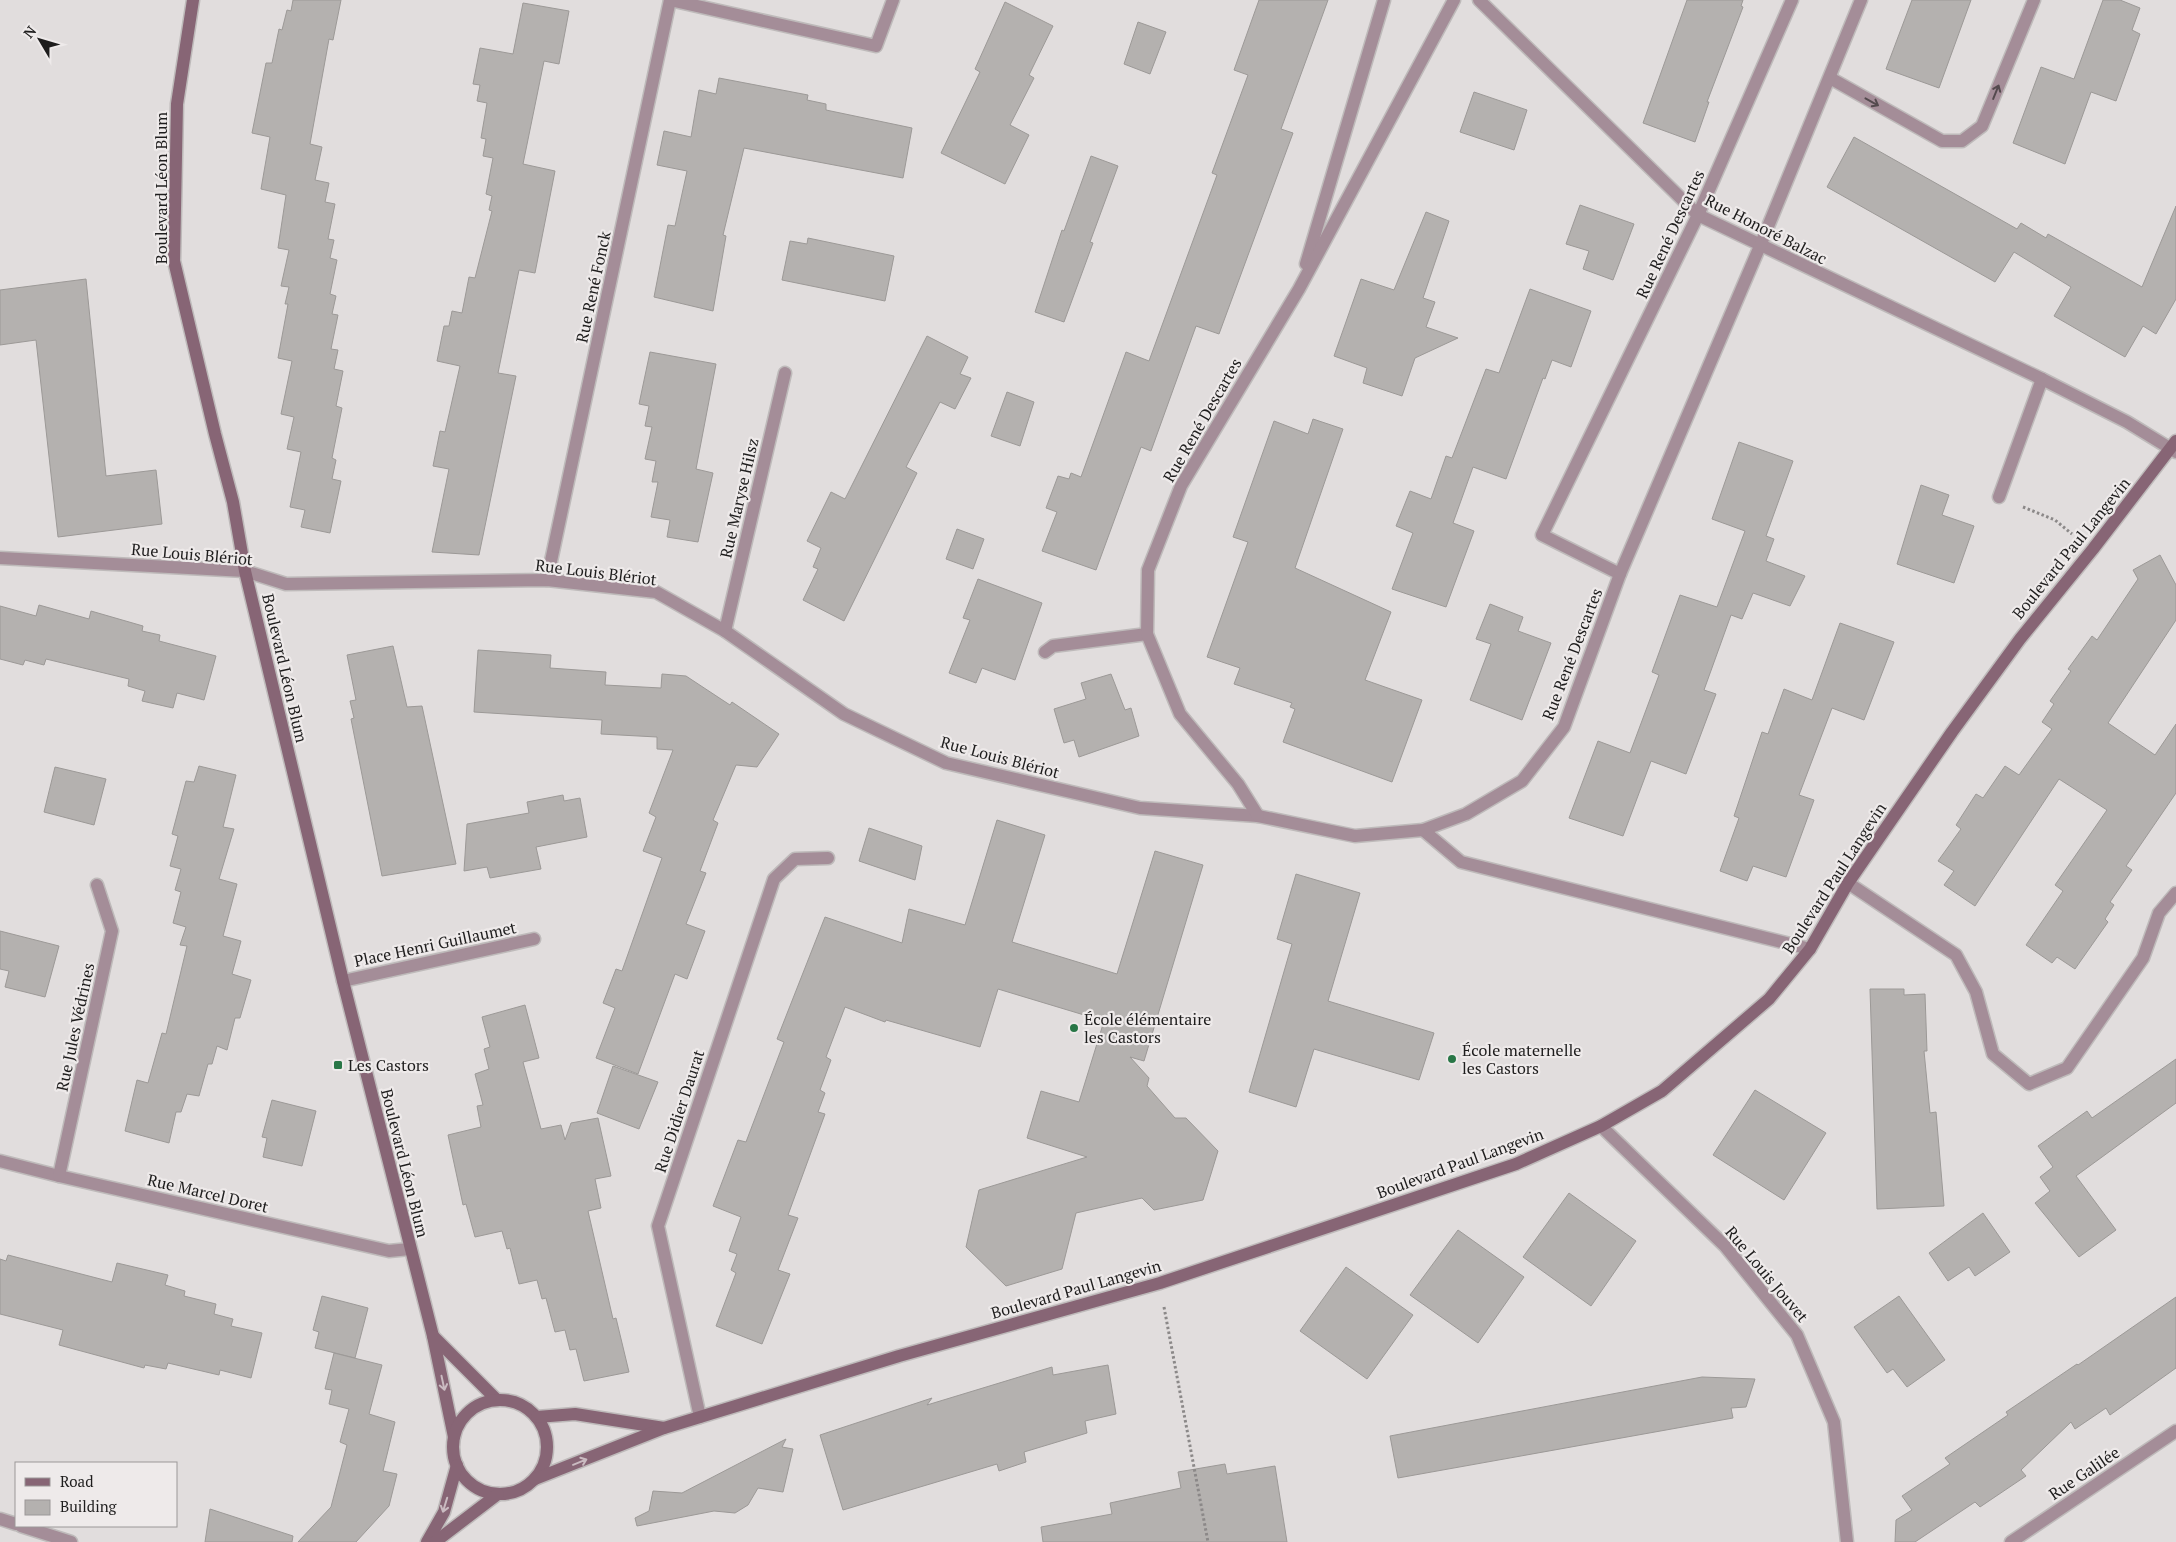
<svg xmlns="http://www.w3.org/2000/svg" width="2176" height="1542" viewBox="0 0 2176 1542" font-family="'PT Serif',serif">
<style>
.building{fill:#b4b1af;stroke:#9c9997}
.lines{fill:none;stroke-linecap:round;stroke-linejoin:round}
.lane-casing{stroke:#bebaba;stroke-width:15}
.street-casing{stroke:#bebaba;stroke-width:15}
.secondary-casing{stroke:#bebaba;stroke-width:15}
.path{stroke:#8b8888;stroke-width:3;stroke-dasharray:2.5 2.5;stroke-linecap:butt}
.lane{stroke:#a48d98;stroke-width:12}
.street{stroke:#a48d98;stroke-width:12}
.secondary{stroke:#876575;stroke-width:12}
.oneway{stroke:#544a4e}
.oneway2{stroke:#cabbc1}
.poi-dot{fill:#287646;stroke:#eeeaea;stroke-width:2}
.labels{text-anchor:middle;stroke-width:4.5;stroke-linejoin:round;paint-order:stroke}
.street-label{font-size:16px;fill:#1e1d1d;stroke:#eeeaea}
.poi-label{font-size:16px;fill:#1e1d1d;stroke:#eeeaea;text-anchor:start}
</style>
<rect width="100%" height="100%" fill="#e1dddd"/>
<g class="building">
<path d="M293 0H341L333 40 329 39 310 144 322 147 315 180 329 183 325 202 335 204 328 239 334 240 330 258 337 260 330 294 336 296 332 314 338 315 331 349 338 350 334 369 343 371 336 406 342 408 332 458 336 460 332 479 341 481 330 533 301 527 305 510 290 507 301 452 287 449 294 417 281 414 292 361 278 358 288 304H285L289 287 281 286 289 250 278 248 286 195 261 189 270 137 252 133 266 63H272L279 29 282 30 287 10 291 11Z"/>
<path d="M1259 0H1328L1281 129 1293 133 1219 334 1196 326 1151 451 1141 447 1096 570 1042 551 1057 512 1046 508 1058 476 1069 479 1071 473 1081 477 1126 352 1149 361 1217 175 1212 173 1248 75 1234 70Z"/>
<path d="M1687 0H1743L1741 6 1743 7 1707 102H1709L1695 142 1643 123Z"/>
<path d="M1912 0H1971L1939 88 1886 69Z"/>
<path d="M2103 0H2120L2140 8 2132 30 2140 34 2116 101 2091 92 2065 164 2013 143 2041 67 2074 79Z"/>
<path d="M1005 2 1053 26 1029 75 1034 78 1010 125 1029 135 1005 184 941 153 980 72 975 69Z"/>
<path d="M523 3 569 11 559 64 544 61 523 164 555 171 535 273 519 270 498 373 516 376 479 555 432 552 449 469 433 466 440 431 445 432 460 366 437 361 444 326H449L452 311 462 313 469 277 475 278 492 211 489 210 492 196 486 194 493 158 483 156 486 139 481 138 487 103 477 101 480 85 473 84 480 48 513 54Z"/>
<path d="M1138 22 1166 32 1150 74 1124 64Z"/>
<path d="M719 78 808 95 807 100 826 104V110L912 128 903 178 744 148 723 235 726 236 713 311 654 297 668 225 675 226 687 171 657 165 664 131 691 137 699 90 716 94Z"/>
<path d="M1474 92 1527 110 1514 150 1460 132Z"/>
<path d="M1854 137 2017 229 2021 223 2046 238 2048 234 2142 287 2176 206V299L2156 334 2143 326 2125 357 2054 316 2071 287 2014 252 1995 282 1827 187Z"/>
<path d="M1091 156 1118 166 1090 242 1093 243 1064 322 1035 312 1062 230 1064 231Z"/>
<path d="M1580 205 1634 224 1613 280 1583 269 1589 251 1566 244Z"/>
<path d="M1426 212 1449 221 1423 298 1435 302 1426 327 1458 338 1415 358 1402 396 1363 383 1367 368 1334 356 1361 279 1394 290Z"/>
<path d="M808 238 894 256 885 301 782 280 790 241 807 244Z"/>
<path d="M86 279 106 476 156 470 162 524 58 537 36 340 0 345V290Z"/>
<path d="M1530 289 1591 311 1571 367 1552 360 1545 379 1543 378 1506 479 1473 467 1453 523 1474 531 1446 607 1392 589 1413 533 1396 526 1410 491 1431 499 1446 456 1452 458 1486 369 1499 373Z"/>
<path d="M927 336 968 357 960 374 971 378 955 409 940 402 906 467 917 473 844 621 803 600 818 569 813 567 821 548 807 541 831 492 845 499Z"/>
<path d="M650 352 716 364 696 469 713 473 698 542 667 537 670 520 651 517 658 482H652L656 461 645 459 652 427 645 426 649 406 639 404Z"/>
<path d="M1007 392 1034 402 1020 446 991 436Z"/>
<path d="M1313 419 1343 429 1295 568 1391 612 1365 680 1422 700 1392 782 1283 742 1295 709 1290 707 1292 703 1234 684 1240 668 1207 657 1248 542 1233 537 1274 421 1308 434Z"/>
<path d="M1739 442 1793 461 1766 536 1774 539 1766 561 1805 576 1790 606 1753 593 1742 619 1731 615 1704 690 1716 694 1686 774 1651 761 1623 836 1569 818 1598 741 1630 753 1659 675 1652 672 1680 595 1717 607 1745 531 1712 519Z"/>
<path d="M1921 485 1949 495 1942 515 1974 526 1954 583 1897 564Z"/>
<path d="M957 529 984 539 973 569 946 559Z"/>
<path d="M2160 555 2176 585V620L2108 723 2155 755 2176 724V793L2126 866 2132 870 2110 902 2114 905 2105 919 2108 922 2075 969 2057 957 2052 963 2026 945 2063 891 2055 885 2107 810 2059 779 1975 906 1944 885 1954 871 1938 861 1961 829 1956 825 1976 794 1983 798 2005 766 2019 775 2052 729 2042 722 2054 704 2050 701 2071 671 2068 669 2092 636 2097 640 2138 579 2133 570Z"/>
<path d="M978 579 1042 603 1015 680 982 668 976 683 949 673 970 620 963 618Z"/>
<path d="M1490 604 1523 617 1518 631 1551 643 1522 720 1470 700 1491 644 1476 639Z"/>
<path d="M39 605 89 619 91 611 143 626 142 631 160 635 159 641 216 656 204 700 177 693 173 708 142 701 145 691 128 686 129 679 46 659 44 665 25 660 23 665 0 659V606L36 616Z"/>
<path d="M1840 623 1894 642 1864 720 1832 708 1799 795 1814 800 1786 877 1753 866 1747 881 1720 871 1739 818 1734 816 1762 732 1768 734 1784 689 1812 700Z"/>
<path d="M393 646 407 707 422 706 456 864 382 876 351 719 354 718 350 701 356 700 347 655Z"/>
<path d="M478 650 551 655 550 668 606 672 605 685 661 688 662 674 686 676 730 705 732 702 779 734 757 767 736 765 713 820 718 823 700 871 706 873 686 924 705 931 687 979 675 974 638 1074 596 1058 615 1008 603 1003 616 969 622 971 662 858 643 851 656 817 649 813 673 750 657 749V737L601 734 602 720 474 712Z"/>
<path d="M1111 674 1125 710 1131 708 1139 736 1079 757 1074 740 1064 743 1054 709 1086 699 1081 683Z"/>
<path d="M199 766 236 775 223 827 234 829 219 879 237 884 223 936 241 941 232 974 251 980 240 1018H235L227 1050 217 1046 212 1064H208L199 1096 187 1094 181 1112H176L169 1143 125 1131 137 1080 148 1083 162 1033 166 1034 187 946 180 945 186 927 173 923 181 892 175 890 181 869 170 866 178 836 172 834 186 781 194 782Z"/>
<path d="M55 767 106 779 94 825 44 812Z"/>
<path d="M563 795 564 801 580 798 587 837 536 847 541 869 490 878 487 867 464 871 467 824 529 813 527 802Z"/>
<path d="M997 820 1045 835 1012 942 1117 974 1155 851 1203 865 1144 1061 1130 1057 1149 1078 1147 1086 1175 1118H1186L1218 1151 1203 1200 1154 1210 1142 1198 1076 1213 1062 1269 1006 1286 966 1247 979 1190 1087 1157 1027 1138 1041 1091 1079 1102 1104 1021 998 989 980 1047 886 1020 885 1022 845 1007 826 1057 831 1060 820 1090 825 1093 818 1112 825 1114 788 1215 798 1218 778 1270 790 1274 762 1344 716 1326 736 1273 731 1270 737 1254 729 1251 741 1217 713 1206 738 1140 746 1142 784 1042 777 1039 825 917 902 943 909 909 965 925Z"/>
<path d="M869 828 922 846 915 880 859 861Z"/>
<path d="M1296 874 1360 893 1328 1001 1434 1033 1419 1080 1314 1049 1296 1107 1249 1092 1292 944 1277 939Z"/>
<path d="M0 931 59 946 45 997 5 987 9 971 0 969Z"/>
<path d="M1870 989H1904V995L1925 994 1927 1051H1924L1930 1113 1936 1112 1944 1206 1877 1209Z"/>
<path d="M525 1005 539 1058 523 1062 541 1129 561 1125 565 1140 571 1123 598 1118 611 1176 595 1179 601 1208 588 1211 613 1319 616 1318 629 1372 584 1381 576 1349 570 1350 565 1330 555 1332 546 1298 542 1299 537 1280 519 1284 510 1248 507 1249 502 1231 475 1237 466 1204 463 1205 448 1135 481 1127 477 1106 483 1105 475 1074 489 1069 484 1049 490 1047 482 1017Z"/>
<path d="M2176 1059V1103L2076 1176 2116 1230 2079 1257 2035 1203 2050 1191 2040 1177 2053 1167 2038 1146 2087 1111 2092 1118Z"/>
<path d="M613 1066 658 1082 639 1129 597 1113Z"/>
<path d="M1755 1090 1826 1133 1784 1200 1713 1155Z"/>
<path d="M272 1100 316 1111 302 1166 263 1157 267 1138 262 1137Z"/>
<path d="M1569 1193 1636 1241 1591 1306 1523 1257Z"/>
<path d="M1983 1213 2010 1252 1975 1276 1969 1267 1948 1281 1929 1253Z"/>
<path d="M1458 1230 1524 1277 1478 1343 1410 1295Z"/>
<path d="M8 1255 112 1282 117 1263 168 1275 165 1285 185 1291 184 1296 216 1304 214 1314 233 1319 231 1326 262 1333 251 1378 220 1370 219 1375 168 1363 166 1369 145 1365 144 1368 59 1345 63 1330 0 1314V1259L6 1261Z"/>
<path d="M1346 1267 1413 1315 1367 1379 1300 1331Z"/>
<path d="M322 1296 368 1308 355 1358 315 1348 319 1332 313 1330Z"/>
<path d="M1899 1296 1945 1360 1907 1387 1893 1369 1887 1373 1854 1327Z"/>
<path d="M2176 1297V1368L2110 1415 2106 1408 2075 1429 2071 1422 2021 1470 2026 1476 1980 1507 1975 1502 1915 1542H1895L1896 1520 1912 1510 1902 1496 1950 1464 1945 1458 2008 1415 2006 1412 2077 1364 2078 1365Z"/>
<path d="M334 1353 382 1365 369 1414 395 1422 383 1471 397 1474 389 1506 356 1542H298L331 1507 347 1445 340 1442 349 1409 329 1404 332 1390 325 1389Z"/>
<path d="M1108 1365 1116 1414 1085 1421 1087 1433 1024 1452 1026 1462 999 1471 997 1464 843 1510 820 1435 932 1398 927 1405 1052 1367 1053 1375Z"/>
<path d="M1702 1377 1755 1379 1746 1407 1731 1408 1733 1418 1398 1478 1390 1436Z"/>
<path d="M786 1439 782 1447 793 1449 783 1492 758 1488 748 1505 735 1513 714 1511 637 1526 635 1518 649 1511 653 1491 682 1493Z"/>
<path d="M1225 1464 1227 1474 1275 1466 1287 1542H1043L1041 1527 1112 1514 1110 1503 1181 1488 1178 1472Z"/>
<path d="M210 1509 293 1536 292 1542H205Z"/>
</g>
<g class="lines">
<defs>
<g id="lane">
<path d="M1999 497 2042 379"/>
<path d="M1045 652 1053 646 1147 634"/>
</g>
<g id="street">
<path d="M670 0 876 46 893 0"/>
<path d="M1479 0 1698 215 2042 379 2127 422 2176 452"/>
<path d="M1830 78 1942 141H1962L1982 126 2034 0"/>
<path d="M1306 264 1384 0"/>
<path d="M0 558 245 571 286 584 547 580 656 592 725 631 844 714 946 763 1140 808 1258 816 1355 836 1423 830 1466 814 1522 781 1564 727 1620 574 1542 535 1698 215 1792 0"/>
<path d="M1620 574 1760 246 1861 0"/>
<path d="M547 580 670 0"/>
<path d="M725 631 785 373"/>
<path d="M1258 816 1238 784 1180 714 1147 634 1148 570 1181 486 1299 289 1454 0"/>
<path d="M1423 830 1461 862 1810 949"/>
<path d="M1848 883 1956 955 1976 992 1993 1054 2029 1084 2067 1068 2143 958 2159 913 2176 893"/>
<path d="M343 981 534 939"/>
<path d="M1601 1126 1725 1246 1797 1335 1834 1422 1847 1542"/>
<path d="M0 1161 59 1176 389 1251 410 1249"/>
<path d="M59 1176 112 931 97 885"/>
<path d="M700 1417 658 1226 774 879 795 859 828 858"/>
<path d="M0 1519 16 1524"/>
<path d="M21 1526 71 1542"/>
<path d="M2011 1542 2176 1431"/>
</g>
<g id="secondary">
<path d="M193 0 177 104 174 261 215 434 233 502 245 571 343 981 433 1336 454 1437"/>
<path d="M433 1336 497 1400"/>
<circle cx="500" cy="1447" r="47"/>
<path d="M537 1417 575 1414 664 1428"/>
<path d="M535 1479 664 1428 899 1356 1160 1283 1516 1164 1601 1126 1662 1091 1769 999 1810 949 1848 883 1952 732 2020 639 2093 549 2176 441"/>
<path d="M427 1542 444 1512 457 1465"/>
<path d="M435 1542 498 1494"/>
</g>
</defs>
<use href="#lane" class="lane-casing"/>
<use href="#street" class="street-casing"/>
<use href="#secondary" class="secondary-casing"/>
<g class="path">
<path d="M2023 507 2055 520 2072 534"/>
<path d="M1164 1307 1208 1542"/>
</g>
<use href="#lane" class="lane"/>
<use href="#street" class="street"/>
<use href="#secondary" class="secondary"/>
</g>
<defs><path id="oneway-shaft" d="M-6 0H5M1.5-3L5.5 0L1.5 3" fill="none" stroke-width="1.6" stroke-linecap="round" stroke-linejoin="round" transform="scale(1.25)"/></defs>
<g class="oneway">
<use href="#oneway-shaft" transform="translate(1996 92) rotate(-68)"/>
<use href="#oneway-shaft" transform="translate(1872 102) rotate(29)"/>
</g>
<g class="oneway2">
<use href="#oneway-shaft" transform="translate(443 1383) rotate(78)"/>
<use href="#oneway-shaft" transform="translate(580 1462) rotate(-22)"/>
<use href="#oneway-shaft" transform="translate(445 1505) rotate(107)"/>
</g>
<g class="poi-dot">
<circle cx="1074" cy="1028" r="5"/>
<circle cx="1452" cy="1059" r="5"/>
<rect x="333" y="1060" width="10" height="10" rx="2.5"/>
</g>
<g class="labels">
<g class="street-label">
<text transform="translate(161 188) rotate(-90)" y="6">Boulevard Léon Blum</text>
<text transform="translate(1766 229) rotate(27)" y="6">Rue Honoré Balzac</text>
<text transform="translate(1670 234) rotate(-65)" y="6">Rue René Descartes</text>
<text transform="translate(593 287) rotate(-78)" y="6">Rue René Fonck</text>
<text transform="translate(1202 420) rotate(-60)" y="6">Rue René Descartes</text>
<text transform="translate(739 498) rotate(-77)" y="6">Rue Maryse Hilsz</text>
<text transform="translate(2071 548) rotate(-51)" y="6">Boulevard Paul Langevin</text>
<text transform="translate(192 554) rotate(5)" y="6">Rue Louis Blériot</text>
<text transform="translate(596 572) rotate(7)" y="6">Rue Louis Blériot</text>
<text transform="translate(1572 654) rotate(-69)" y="6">Rue René Descartes</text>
<text transform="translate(285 668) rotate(77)" y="6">Boulevard Léon Blum</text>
<text transform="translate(1000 757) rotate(15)" y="6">Rue Louis Blériot</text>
<text transform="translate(1834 878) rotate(-57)" y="6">Boulevard Paul Langevin</text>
<text transform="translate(435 944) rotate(-12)" y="6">Place Henri Guillaumet</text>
<text transform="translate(75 1027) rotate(-78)" y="6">Rue Jules Védrines</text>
<text transform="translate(679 1111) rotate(-72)" y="6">Rue Didier Daurat</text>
<text transform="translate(405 1163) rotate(76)" y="6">Boulevard Léon Blum</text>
<text transform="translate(1460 1163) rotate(-20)" y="6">Boulevard Paul Langevin</text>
<text transform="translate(208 1193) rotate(13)" y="6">Rue Marcel Doret</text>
<text transform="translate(1767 1274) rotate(50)" y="6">Rue Louis Jouvet</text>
<text transform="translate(1076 1289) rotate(-16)" y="6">Boulevard Paul Langevin</text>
<text transform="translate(2084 1473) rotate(-34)" y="6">Rue Galilée</text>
</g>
<g class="poi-label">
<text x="1084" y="1025">École élémentaire<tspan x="1084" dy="18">les Castors</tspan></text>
<text x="1462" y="1056">École maternelle<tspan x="1462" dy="18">les Castors</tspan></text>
<text x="348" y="1071">Les Castors</text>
</g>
</g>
<rect x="15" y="1462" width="162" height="65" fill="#eeeaea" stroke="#9b9898"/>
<rect x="25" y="1478" width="25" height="8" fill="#876575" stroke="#9b9898"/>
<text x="60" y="1487" font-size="15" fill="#1e1d1d">Road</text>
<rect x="25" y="1500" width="25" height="15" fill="#b4b1af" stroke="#9b9898"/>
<text x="60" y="1512" font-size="15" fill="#1e1d1d">Building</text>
<g transform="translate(40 40) rotate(308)" stroke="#eeeaea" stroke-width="4" paint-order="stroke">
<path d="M0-4L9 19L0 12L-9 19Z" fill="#1e1d1d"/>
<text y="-8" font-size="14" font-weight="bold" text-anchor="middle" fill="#1e1d1d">N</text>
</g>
</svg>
